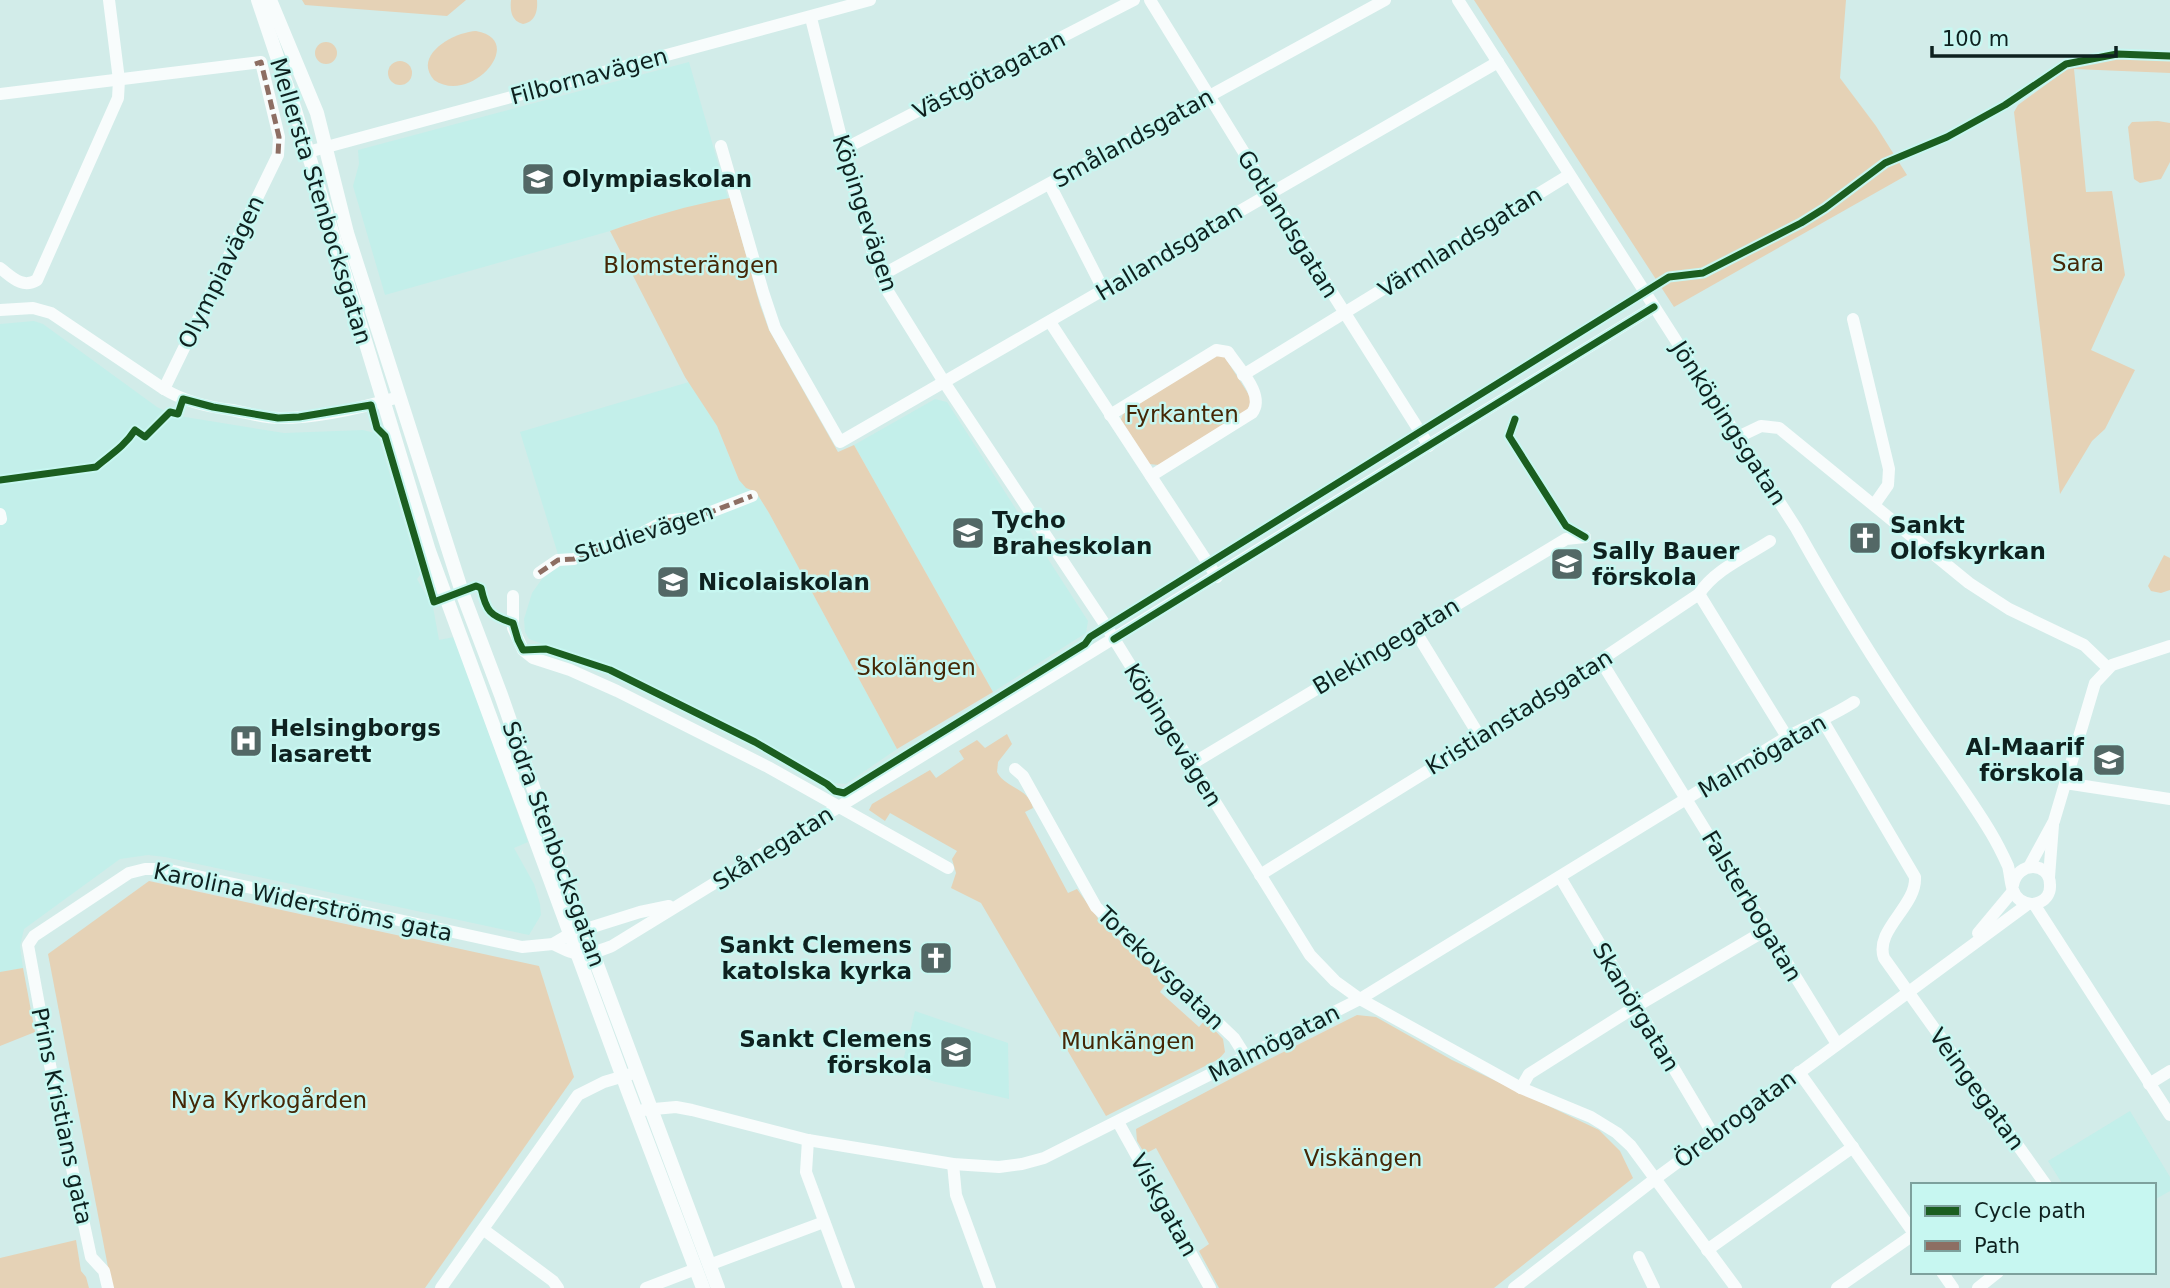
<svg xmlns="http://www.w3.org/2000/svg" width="2170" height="1288" viewBox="0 0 2170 1288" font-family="'DejaVu Sans',sans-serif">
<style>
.built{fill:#c3efea}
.green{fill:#e5d2b6}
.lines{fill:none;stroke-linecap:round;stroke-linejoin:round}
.minor{stroke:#f8fcfc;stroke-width:12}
.major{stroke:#f8fcfc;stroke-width:14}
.quiet{stroke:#8d6e63;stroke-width:5;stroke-dasharray:10 5;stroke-linecap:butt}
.cycleway-casing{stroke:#c7f7f1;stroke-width:11}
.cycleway{stroke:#1b5e20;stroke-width:7}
.labels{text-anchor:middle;stroke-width:5;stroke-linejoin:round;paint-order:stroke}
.street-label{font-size:23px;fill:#0e211f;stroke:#c7f7f1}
.poi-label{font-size:23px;font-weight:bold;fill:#0e211f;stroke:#c7f7f1;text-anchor:start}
.park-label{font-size:23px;fill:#452706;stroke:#c7f7f1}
</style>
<rect width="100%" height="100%" fill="#d2ece9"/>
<g class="built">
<path d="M689 62 728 198 643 219 610 231 385 295 353 186 359 164 358 150Z"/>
<path d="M34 321 43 324 157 407 173 415 284 433 363 430 375 433 379 438 420 575 417 579 433 607 439 640 454 637 528 842 514 848 534 884 540 904 541 915 529 935 165 857 148 855 120 859 24 929 20 946 23 968 0 972V324Z"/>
<path d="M689 382 717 426 739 480 756 492 769 513 897 749 846 784 833 783 685 705 597 664 529 639 525 632 524 619 532 593 542 579 561 564 520 432Z"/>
<path d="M935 399 947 402 1088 621 1086 633 993 692 854 445Z"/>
<path d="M915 1011 1008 1043 1009 1099 932 1081 911 1072 903 1061Z"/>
<path d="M2130 1111 2170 1177V1191L2154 1200V1185H2063L2048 1161Z"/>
</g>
<g class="green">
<path d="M302 0H466L447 16 305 5Z"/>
<path d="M511 0H537C538 11 535 22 523 24 511 21 510 10 511 0Z"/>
<path d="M1474 0H1846L1840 78 1876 126 1907 175 1674 307Z"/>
<path d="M476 31C528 40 471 106 434 80 412 55 454 32 476 31Z"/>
<circle cx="326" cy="53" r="11"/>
<path d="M2115 57 2170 59V73L2074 69 2086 192 2112 191 2125 275 2091 350 2135 370 2105 429 2092 441 2060 494 2014 112 2018 105 2073 65Z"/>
<circle cx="400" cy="73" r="12"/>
<path d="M2158 121 2170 123V162L2161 179 2140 183 2134 179 2128 127 2132 122Z"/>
<path d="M730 198 760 305 769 330 838 452 854 445 993 692 897 749 769 513 756 492 746 488 739 480 717 426 685 377 610 231C649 217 689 205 730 198Z"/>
<path d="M1215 356H1224L1251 398 1249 409 1159 465 1149 464 1120 422 1123 414Z"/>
<path d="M2164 555 2170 558V590L2161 593 2151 591 2148 586Z"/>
<path d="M1007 734 1012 744 998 762 997 772C1006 789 1028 787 1033 808L1025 812 1068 893 1077 889 1102 924 1166 984 1160 992 1199 1027 1205 1020 1223 1039 1225 1052 1219 1059 1106 1116 981 903 951 888 956 873 952 859 957 851 890 813 885 821 869 810 872 804 930 770 936 778 964 759 959 751 977 740 985 748Z"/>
<path d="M149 881 539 966 574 1077 425 1288H112L48 954Z"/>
<path d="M23 968 35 1032 0 1046V972Z"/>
<path d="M1357 1015 1376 1017 1452 1060 1599 1130 1620 1151 1633 1178 1494 1288H1219L1199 1251 1209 1244 1156 1148 1145 1154 1137 1141 1136 1129 1236 1076Z"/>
<path d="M76 1240 81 1271 86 1277 89 1288H0V1258Z"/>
</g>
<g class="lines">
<g class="minor">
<path d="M1150 0 1269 193 1429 446"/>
<path d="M1458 0 1796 528C1834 596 1875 663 1919 727 1943 762 1969 796 1991 833 1997 843 2003 855 2008 866 2011 877 2010 893 2020 900 2033 909 2051 901 2050 885 2050 861 2017 861 2013 885"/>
<path d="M811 18 844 149 873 253 887 290 944 382 1106 626 1310 955 1335 981 1360 999 1521 1088 1591 1117 1617 1133 1631 1146 1736 1288"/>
<path d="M0 94 261 62 279 137 278 155 164 389"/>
<path d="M721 146 763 292 775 328 840 442 1498 62"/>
<path d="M844 149 1134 0"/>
<path d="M308 152 870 0"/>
<path d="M1050 185 1104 291"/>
<path d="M0 268C12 277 22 289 37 280L118 98 119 80 109 0"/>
<path d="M880 276 1385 0"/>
<path d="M0 310 33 308 51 313 164 389C185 402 208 407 232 410 248 413 264 418 280 418 319 418 361 408 399 397"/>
<path d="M1853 319 1889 469 1888 485 1874 505"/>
<path d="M1050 322 1217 577"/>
<path d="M1243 375 1569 175"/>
<path d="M1110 415 1216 350 1228 352C1238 368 1266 395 1252 413L1151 476"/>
<path d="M1738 437 1761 426 1779 428 1969 583 2009 609 2084 645 2108 668"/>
<path d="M0 514 1 519"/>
<path d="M539 573 558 560 574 559 626 537 638 535 665 521 698 517 752 496"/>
<path d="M1699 594 1787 737"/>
<path d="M513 596V628L523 650 533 658 570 670 617 691 768 767 948 868"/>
<path d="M1414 629 1480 737"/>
<path d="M1601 661 1837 1044"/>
<path d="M1823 721 1915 877C1917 906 1874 930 1884 958L2046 1185"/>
<path d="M1190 765 1566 539 1585 537"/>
<path d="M1015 769 1023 776 1096 907 1234 1038 1246 1057"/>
<path d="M2065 783 2170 799"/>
<path d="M2029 867 2054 821 2095 683 2112 665 2170 646"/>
<path d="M1260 875 1526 710 1699 594C1714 570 1747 556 1770 541"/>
<path d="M1560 877 1714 1136"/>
<path d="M2049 877 2053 825"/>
<path d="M2034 904 2170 1115"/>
<path d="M1978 933 2013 891"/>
<path d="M553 944C581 958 583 957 612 946L1654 307"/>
<path d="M1799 1072 1913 1232"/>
<path d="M2149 1084 2170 1071"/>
<path d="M1521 1088 1529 1074 1635 1007 1766 930"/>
<path d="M643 1110 676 1107 692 1110 808 1140 953 1164 999 1167 1022 1164 1044 1158 1360 999 1787 737C1810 725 1832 716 1854 702"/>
<path d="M1118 1122 1210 1288"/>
<path d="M808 1140 806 1172 849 1288"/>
<path d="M953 1164 956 1195 990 1288"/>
<path d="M484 1230 553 1281 558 1288"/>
<path d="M1707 1250 1853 1147"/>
<path d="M1639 1257 1654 1288"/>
<path d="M709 1265 824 1222"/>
<path d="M1942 1272 1953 1288"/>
<path d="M108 1288 104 1271 91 1257 50 1065 28 945 34 936 129 873 145 869H165L522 947 553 944 570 934 640 912 669 906"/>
<path d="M441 1288 578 1095 604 1082 631 1074"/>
<path d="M646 1288 696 1269"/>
<path d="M1514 1288 1655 1179 2028 904"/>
<path d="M1837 1288 1913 1235"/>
<path d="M1978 1288 1998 1272"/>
</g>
<g class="major">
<path d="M258 0 295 110 429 551 628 1091 703 1288"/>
<path d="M270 0 317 113 347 233 462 592 501 695 565 879 718 1288"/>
</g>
<g class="quiet">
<path d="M255 64 261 62 279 137 278 155"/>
<path d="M539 573 558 560 574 559 626 537 638 535 665 521 698 517 752 496"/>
</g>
<defs>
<g id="cycleway">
<path d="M1515 419 1509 436 1566 526 1585 537"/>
<path d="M0 480 96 467C110 455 124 447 135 430L145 437 170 412 178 414 183 399 213 407 278 418 299 417 371 405 377 428 385 436 434 602 476 586 481 588C486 611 490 616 513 623L518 640 523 650 546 649 610 670 755 742 827 784 835 791 844 793 1085 644 1090 637 1669 277 1703 273 1801 223 1825 208 1885 163 1947 137 2005 105 2066 64 2117 54 2170 56"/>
<path d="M1114 639 1654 307"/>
</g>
</defs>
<use href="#cycleway" class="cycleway-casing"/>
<use href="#cycleway" class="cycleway"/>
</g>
<defs>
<symbol id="school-square" viewBox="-11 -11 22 22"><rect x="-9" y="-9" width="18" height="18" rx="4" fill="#536866" stroke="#c7f7f1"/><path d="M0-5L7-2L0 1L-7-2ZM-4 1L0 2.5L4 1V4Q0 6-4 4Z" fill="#fff"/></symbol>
<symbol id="church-square" viewBox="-11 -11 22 22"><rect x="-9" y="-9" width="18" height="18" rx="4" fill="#536866" stroke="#c7f7f1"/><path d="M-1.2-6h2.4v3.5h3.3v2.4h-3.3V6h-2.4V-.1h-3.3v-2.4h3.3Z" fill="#fff"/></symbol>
<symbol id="hospital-square" viewBox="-11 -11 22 22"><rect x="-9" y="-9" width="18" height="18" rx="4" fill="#536866" stroke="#c7f7f1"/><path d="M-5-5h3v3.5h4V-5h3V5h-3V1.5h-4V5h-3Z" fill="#fff"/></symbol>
</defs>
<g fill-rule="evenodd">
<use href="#school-square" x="519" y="160" width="38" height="38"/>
<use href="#school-square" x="949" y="514" width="38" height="38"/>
<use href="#church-square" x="1846" y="519" width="38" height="38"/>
<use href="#school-square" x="1548" y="545" width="38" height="38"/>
<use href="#school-square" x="654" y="563" width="38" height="38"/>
<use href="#hospital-square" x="227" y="722" width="38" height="38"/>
<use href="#school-square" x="2090" y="741" width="38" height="38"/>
<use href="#church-square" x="917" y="939" width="38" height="38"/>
<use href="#school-square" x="937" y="1033" width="38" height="38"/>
</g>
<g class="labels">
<g class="street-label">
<text transform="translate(989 75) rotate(-27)" y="8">Västgötagatan</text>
<text transform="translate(589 76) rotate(-15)" y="8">Filbornavägen</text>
<text transform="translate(1133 138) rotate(-29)" y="8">Smålandsgatan</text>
<text transform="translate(321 201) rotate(73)" y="8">Mellersta Stenbocksgatan</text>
<text transform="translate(865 213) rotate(72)" y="8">Köpingevägen</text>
<text transform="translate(1288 224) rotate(58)" y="8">Gotlandsgatan</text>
<text transform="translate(1460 242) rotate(-32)" y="8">Värmlandsgatan</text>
<text transform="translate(1169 252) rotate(-31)" y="8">Hallandsgatan</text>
<text transform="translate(221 272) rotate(-64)" y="8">Olympiavägen</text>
<text transform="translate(1729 423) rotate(57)" y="8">Jönköpingsgatan</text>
<text transform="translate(644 533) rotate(-18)" y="8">Studievägen</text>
<text transform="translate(1386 646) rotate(-31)" y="8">Blekingegatan</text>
<text transform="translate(1519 712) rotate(-32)" y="8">Kristianstadsgatan</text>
<text transform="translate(1173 735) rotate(58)" y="8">Köpingevägen</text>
<text transform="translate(1762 756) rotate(-30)" y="8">Malmögatan</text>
<text transform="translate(554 844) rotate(70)" y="8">Södra Stenbocksgatan</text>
<text transform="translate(773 848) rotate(-32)" y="8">Skånegatan</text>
<text transform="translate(303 902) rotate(12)" y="8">Karolina Widerströms gata</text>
<text transform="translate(1752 906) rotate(59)" y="8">Falsterbogatan</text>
<text transform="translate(1161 968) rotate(44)" y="8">Torekovsgatan</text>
<text transform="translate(1636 1007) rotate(59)" y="8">Skanörgatan</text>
<text transform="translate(1274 1043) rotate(-27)" y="8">Malmögatan</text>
<text transform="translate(1977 1089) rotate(54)" y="8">Veingegatan</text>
<text transform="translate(62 1116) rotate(78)" y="8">Prins Kristians gata</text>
<text transform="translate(1735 1119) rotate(-37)" y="8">Örebrogatan</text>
<text transform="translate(1164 1205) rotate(61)" y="8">Viskgatan</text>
</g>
<g class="poi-label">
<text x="562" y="187">Olympiaskolan</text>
<text x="992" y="528">Tycho<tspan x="992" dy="26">Braheskolan</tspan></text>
<text x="1890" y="533">Sankt<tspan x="1890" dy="26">Olofskyrkan</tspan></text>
<text x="1592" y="559">Sally Bauer<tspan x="1592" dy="26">förskola</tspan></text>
<text x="698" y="590">Nicolaiskolan</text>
<text x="270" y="736">Helsingborgs<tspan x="270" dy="26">lasarett</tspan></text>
<text x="2084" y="755" text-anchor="end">Al-Maarif<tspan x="2084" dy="26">förskola</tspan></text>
<text x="912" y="953" text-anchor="end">Sankt Clemens<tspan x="912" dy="26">katolska kyrka</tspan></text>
<text x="932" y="1047" text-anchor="end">Sankt Clemens<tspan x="932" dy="26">förskola</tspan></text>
</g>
<g class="park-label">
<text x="2078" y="271">Sara</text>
<text x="691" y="273">Blomsterängen</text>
<text x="1182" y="422">Fyrkanten</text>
<text x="916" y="675">Skolängen</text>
<text x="1128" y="1049">Munkängen</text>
<text x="269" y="1108">Nya Kyrkogården</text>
<text x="1363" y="1166">Viskängen</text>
</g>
</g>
<rect x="1911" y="1183" width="245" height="91" fill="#c7f7f1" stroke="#7da19d" stroke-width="2"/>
<rect x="1925" y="1206" width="35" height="10" fill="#1b5e20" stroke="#7da19d" stroke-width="2"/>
<text x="1974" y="1218" font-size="21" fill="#0e211f">Cycle path</text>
<rect x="1925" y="1241" width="35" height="10" fill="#8d6e63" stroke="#7da19d" stroke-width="2"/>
<text x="1974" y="1253" font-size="21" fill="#0e211f">Path</text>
<path d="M1932 46v10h184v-10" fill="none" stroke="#0e211f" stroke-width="3.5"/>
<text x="1942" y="46" font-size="21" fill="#0e211f" stroke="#c7f7f1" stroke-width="5" paint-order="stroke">100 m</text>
</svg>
